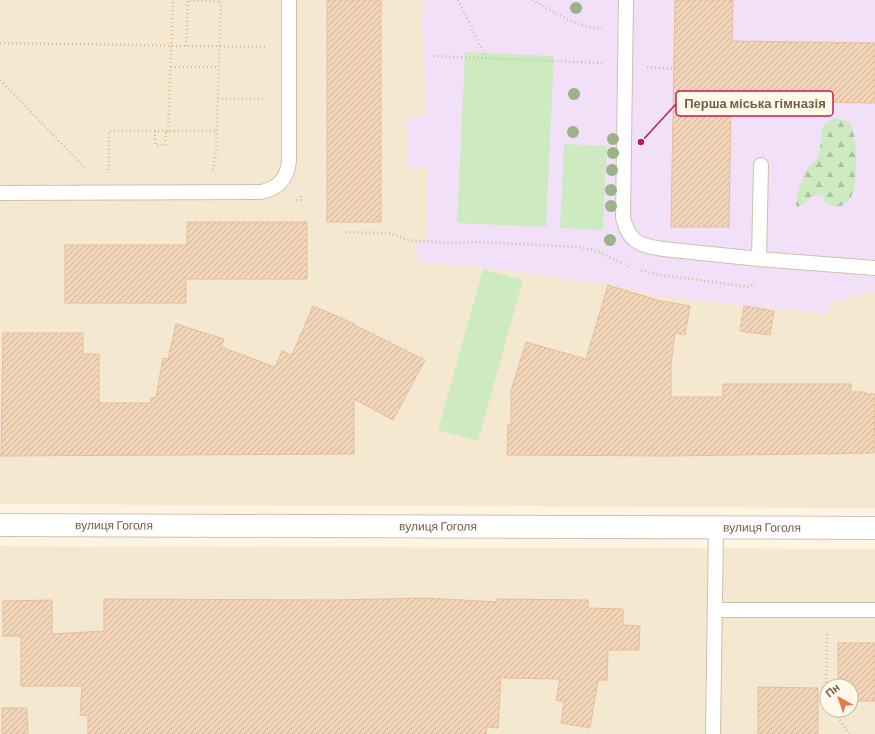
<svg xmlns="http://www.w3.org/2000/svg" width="875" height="734" viewBox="0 0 875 734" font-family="Barlow,sans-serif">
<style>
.residential{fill:#f4e8d1;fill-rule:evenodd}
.education{fill:#f2e0f9}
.forest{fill:url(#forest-firs)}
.pitch{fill:#ceeac1}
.building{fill:url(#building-hatch);stroke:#e6be9a}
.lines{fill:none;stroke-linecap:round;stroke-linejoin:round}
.lane-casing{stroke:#d0c0ac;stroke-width:16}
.street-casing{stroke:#d0c0ac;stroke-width:24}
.path{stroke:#d7ba9d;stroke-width:2.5;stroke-dasharray:1 3;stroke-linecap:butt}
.lane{stroke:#fff;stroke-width:14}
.street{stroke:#fff;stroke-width:22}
.tree{fill:#9cb289}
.labels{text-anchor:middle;stroke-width:3;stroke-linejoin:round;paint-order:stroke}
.street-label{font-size:12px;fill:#755d48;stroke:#fff9ea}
.leader{fill:none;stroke:#c2185b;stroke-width:1.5}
.callout-dot{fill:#c2185b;stroke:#fff9ea;stroke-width:1.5}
.callout{fill:#fff9ea;stroke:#c2185b;stroke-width:1.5}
.callout-label{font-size:13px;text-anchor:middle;font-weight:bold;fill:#755d48}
</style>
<defs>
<pattern id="forest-firs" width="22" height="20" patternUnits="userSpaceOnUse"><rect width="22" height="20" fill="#ceeac1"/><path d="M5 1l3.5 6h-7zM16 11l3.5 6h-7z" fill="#acc19f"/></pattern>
<pattern id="building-hatch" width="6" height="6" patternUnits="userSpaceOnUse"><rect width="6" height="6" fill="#f3d6ba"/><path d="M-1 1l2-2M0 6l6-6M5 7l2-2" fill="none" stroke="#c9b199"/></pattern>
</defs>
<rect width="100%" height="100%" fill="#fdf5e3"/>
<g class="residential">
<path d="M0 0H875V508L0 504Z"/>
<path d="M0 546 875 549V734H0ZM827 686H851V710H827Z"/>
</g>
<path class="education" d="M423 0H875V291L830 303 828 314 657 296 607 284 481 267 419 262 415 247 428 234 427 168 407 167V117L427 116 422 23Z"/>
<path class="forest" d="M836 118 848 121C859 131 858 187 850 199 847 203 841 206 837 207L826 204 823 196C810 191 807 205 797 207L796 203C798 192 801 178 808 168 811 163 816 162 818 157 824 142 816 123 836 118Z"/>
<g class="pitch">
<path d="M465 52 554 56 546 227 457 223Z"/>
<path d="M564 144 607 146 603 230 560 228Z"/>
<path d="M483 269 523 280 478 441 438 430Z"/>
</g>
<g class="building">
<rect x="327" y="0" width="54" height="222"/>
<path d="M675 0H733L732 41 875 43V103L731 101 729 227H671Z"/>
<path d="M187 222H307V279H186V303H65V245H187Z"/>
<path d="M608 285 657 300 690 306 685 335 675 333 671 364V397H723V384H851V392H866V394H875L874 453 671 456 507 455 508 424H511V391L526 342 586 359Z"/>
<path d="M313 306 355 324V325L425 360 393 420 354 399V454L1 456 3 333H83V354H99V403H151V398L156 397 163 358 168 359 176 324 224 339 221 347 275 367 282 351 292 355Z"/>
<path d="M744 306 774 311 770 335 740 331Z"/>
<path d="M428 598 497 602V599L588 600V608L623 609V625L640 626 639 650H608L607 680H598L590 728 561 723 564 702 556 700 560 679 501 678 498 728 487 727 486 734H88V716L80 715 82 686H21V636H3V601L52 600V634L104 631V599L332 600Z"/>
<path d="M838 643H875V701H851V686H838Z"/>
<path d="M758 687 818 688V734H758Z"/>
<path d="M2 708H27L28 734H2Z"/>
</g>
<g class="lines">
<defs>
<g id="lane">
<path d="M626 0 623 217C628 242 641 246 663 249L759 259 875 268"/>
<path d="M0 193 261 192C279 188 287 179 289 161V0"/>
<path d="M759 259 761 165"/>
<path d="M715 610H875"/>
<path d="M713 734 716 527"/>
</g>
<g id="street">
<path id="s1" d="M0 525 875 528"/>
</g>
</defs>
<use href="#lane" class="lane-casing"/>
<use href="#street" class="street-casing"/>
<g class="path">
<path d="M458 0 486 58"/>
<path d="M532 0C555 12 577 28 603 29"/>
<path d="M0 43 265 47"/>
<path d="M186 46 188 0 221 1"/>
<path d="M433 56 602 63"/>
<path d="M171 67H219"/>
<path d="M647 67 674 69"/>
<path d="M0 80 86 169"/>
<path d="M218 99H266"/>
<path d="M155 131V145H165L166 131"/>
<path d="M168 131 173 0"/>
<path d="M109 170V131H217"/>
<path d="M213 170 216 151 221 0"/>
<path d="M296 200H301V194"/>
<path d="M341 232 390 233 407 240 448 243 480 242 579 247 597 251 630 267"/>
<path d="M641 270 655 274 742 286 749 287 755 282"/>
<path d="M826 683 827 633"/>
<path d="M827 692V695"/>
<path d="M833 710 849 734"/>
</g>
<use href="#lane" class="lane"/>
<use href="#street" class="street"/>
</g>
<g class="tree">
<circle cx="576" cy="8" r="6"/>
<circle cx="574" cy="94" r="6"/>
<circle cx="573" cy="132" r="6"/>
<circle cx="613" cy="139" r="6"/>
<circle cx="613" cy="153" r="6"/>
<circle cx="612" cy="170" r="6"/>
<circle cx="611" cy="190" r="6"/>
<circle cx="611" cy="206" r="6"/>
<circle cx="610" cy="240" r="6"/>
</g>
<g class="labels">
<g class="street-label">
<text dy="4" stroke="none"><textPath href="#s1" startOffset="114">вулиця Гоголя</textPath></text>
<text dy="4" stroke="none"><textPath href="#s1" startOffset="438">вулиця Гоголя</textPath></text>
<text dy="4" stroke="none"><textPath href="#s1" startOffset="762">вулиця Гоголя</textPath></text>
</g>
</g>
<path class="leader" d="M641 142L676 104"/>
<circle class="callout-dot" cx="641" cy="142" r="4"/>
<rect class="callout" x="676" y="91" width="157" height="25" rx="4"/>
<g class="callout-label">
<text x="755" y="108">Перша міська гімназія</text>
</g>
<g transform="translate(839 698) rotate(320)"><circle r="19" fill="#fff9ea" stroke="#c8bba9"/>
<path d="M0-3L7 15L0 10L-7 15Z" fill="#e97a45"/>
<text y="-6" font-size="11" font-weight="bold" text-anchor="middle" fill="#755d48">Пн</text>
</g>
</svg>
